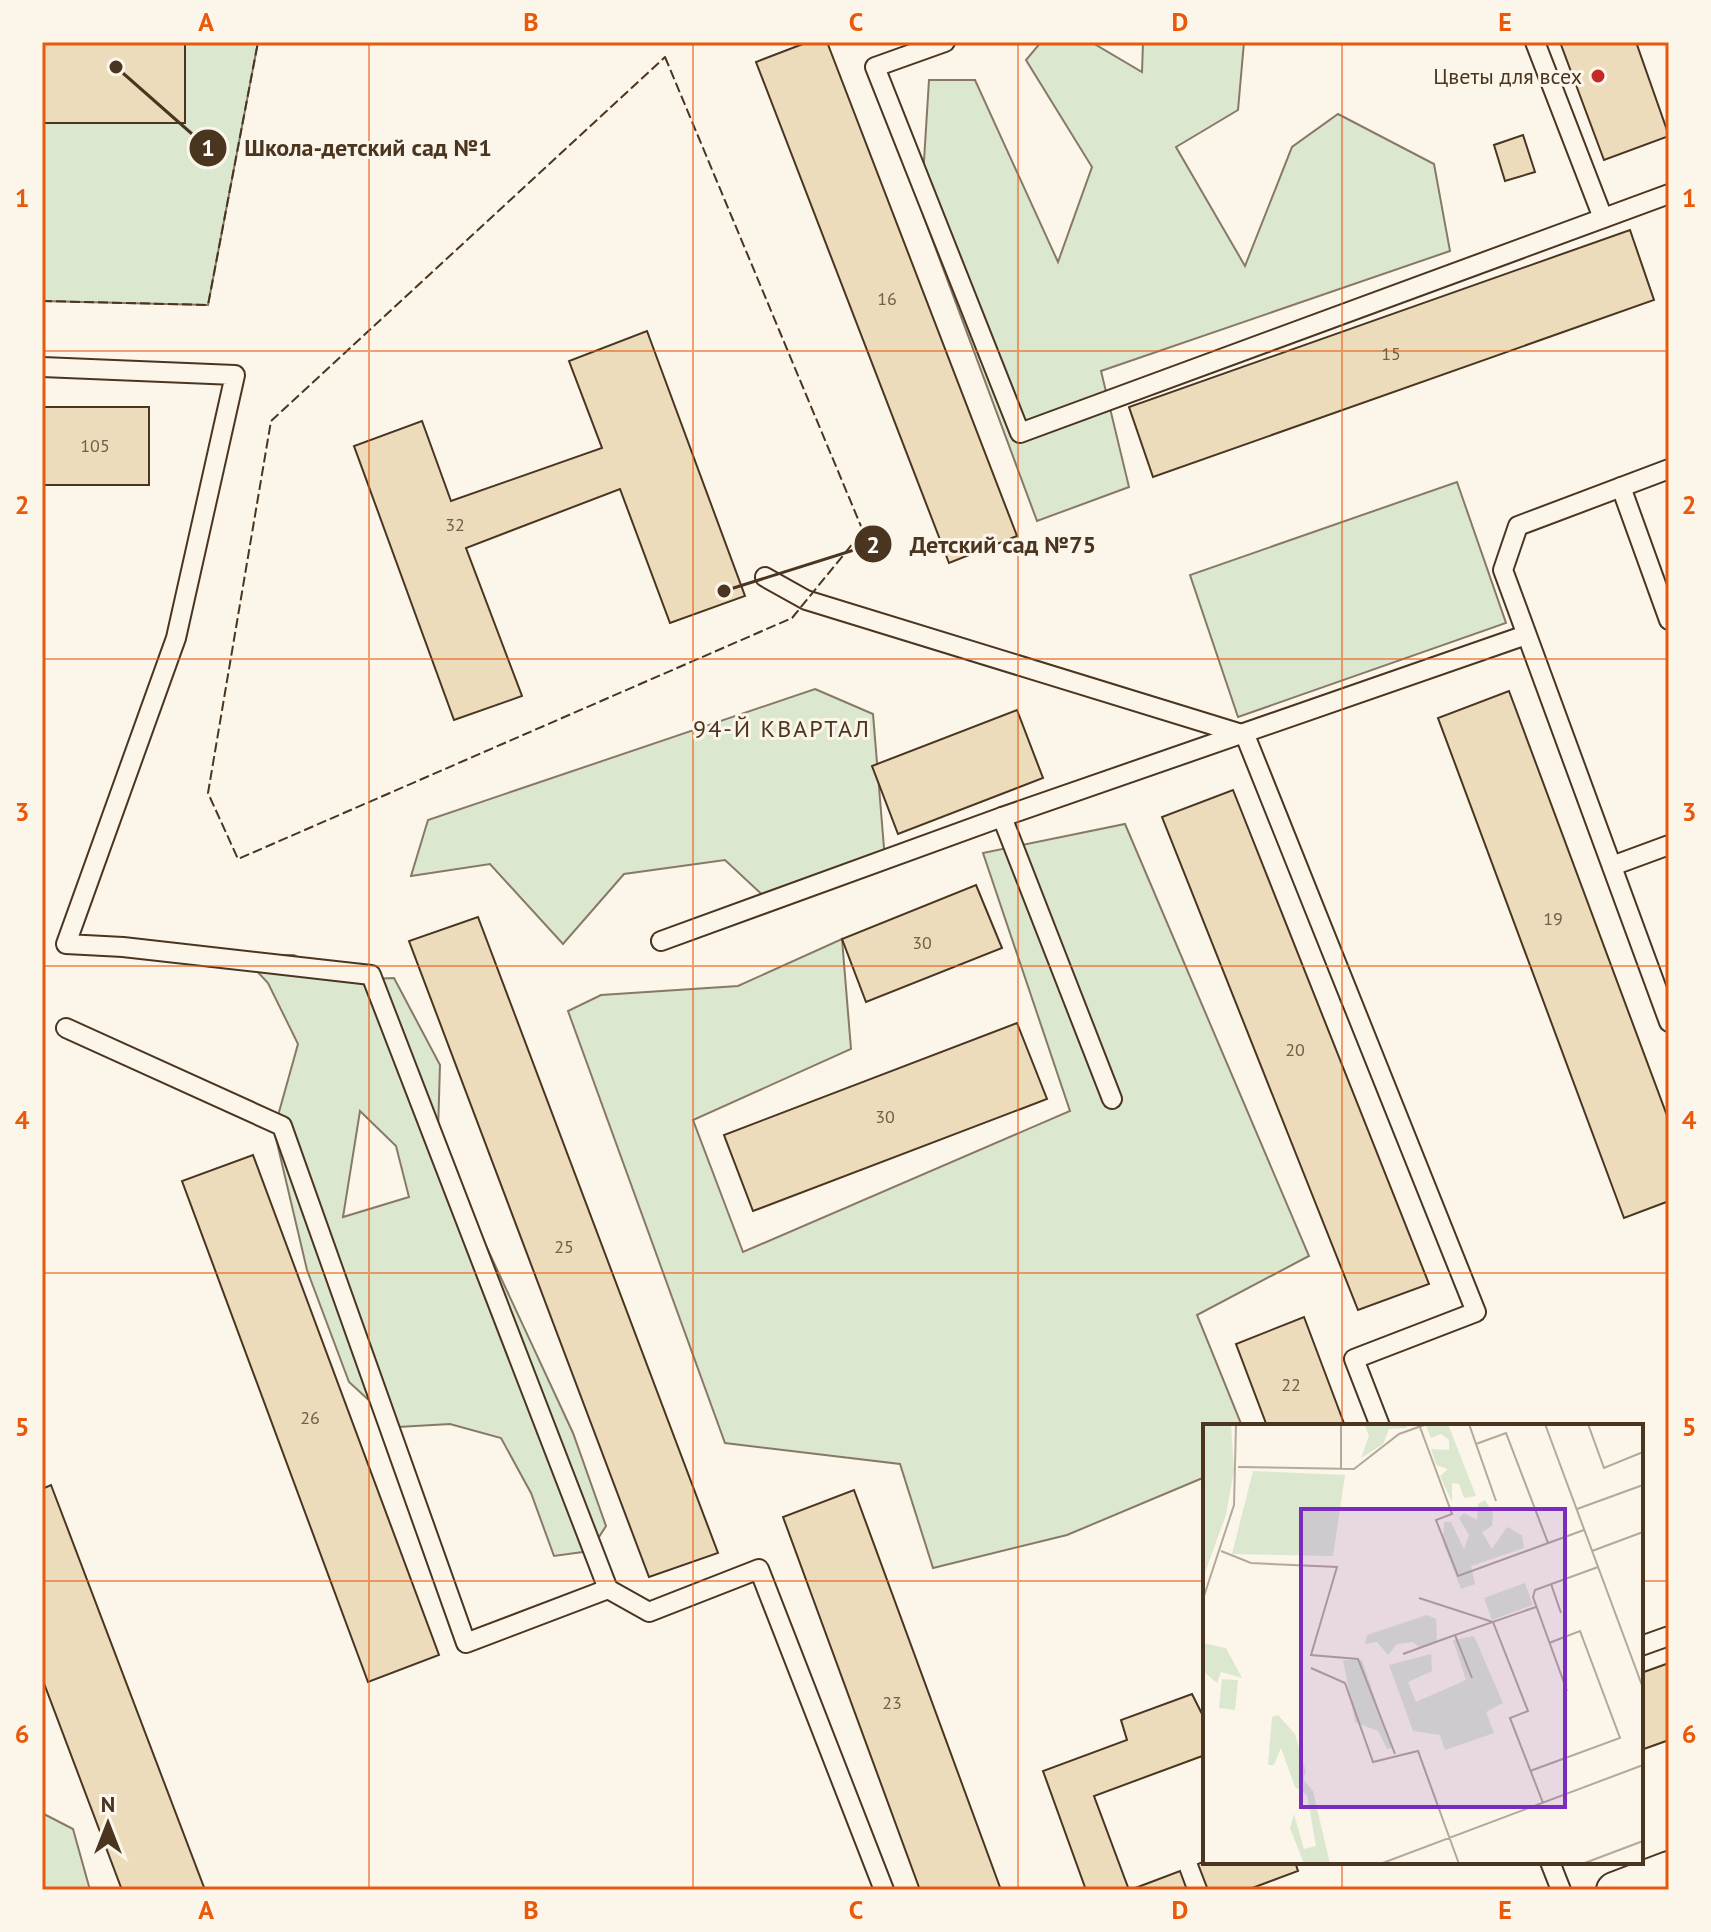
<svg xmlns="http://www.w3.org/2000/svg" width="1711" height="1932" viewBox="0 0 1711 1932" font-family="'PT Sans',sans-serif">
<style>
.green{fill:#dce7d0;stroke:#887966;stroke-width:2;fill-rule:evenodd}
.building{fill:#ecdcbc;stroke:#4a3520;stroke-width:2}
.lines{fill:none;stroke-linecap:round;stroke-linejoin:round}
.service-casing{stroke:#4a3520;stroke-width:22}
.minor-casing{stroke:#4a3520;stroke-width:38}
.service{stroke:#fbf6e9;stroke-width:18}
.minor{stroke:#fbf6e9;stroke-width:34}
.fence{stroke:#4a3520;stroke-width:2;stroke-dasharray:10 4;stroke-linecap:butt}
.grid{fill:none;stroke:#e8590c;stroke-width:2;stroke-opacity:0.55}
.poi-dot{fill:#c62828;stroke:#fbf6e9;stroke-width:3}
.labels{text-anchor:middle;stroke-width:6;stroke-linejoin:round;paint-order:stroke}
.number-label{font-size:18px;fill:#725f47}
.poi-label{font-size:22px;fill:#4a3520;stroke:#fbf6e9;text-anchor:end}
.neighbourhood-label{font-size:24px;letter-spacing:2px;fill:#4a3520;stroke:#fbf6e9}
.inset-road{fill:none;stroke:#b4a999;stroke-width:2}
.view{fill:#7b2cbf;fill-opacity:0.15;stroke:#7b2cbf;stroke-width:4}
.inset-edge{fill:none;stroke:#4a3520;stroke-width:4}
.leader{fill:none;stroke:#4a3520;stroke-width:3}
.callout-dot{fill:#4a3520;stroke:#fbf6e9;stroke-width:3}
.mark-label{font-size:24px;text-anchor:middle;font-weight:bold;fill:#fff}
.callout-label{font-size:24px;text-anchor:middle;font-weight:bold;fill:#4a3520;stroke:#fbf6e9;stroke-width:6;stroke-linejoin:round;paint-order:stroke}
.neatline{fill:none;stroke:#e8590c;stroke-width:3}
.grid-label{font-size:26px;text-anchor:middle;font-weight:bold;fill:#e8590c}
</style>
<rect width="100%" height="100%" fill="#fbf6e9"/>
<g class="green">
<path d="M42 42H258L208 305 42 301Z"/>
<path d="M1041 42H1091L1142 72 1143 42H1244L1238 110 1176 147 1245 266 1292 147 1338 114 1434 164 1450 251 1101 371 1129 487 1037 521 921 209 929 80H975L1058 262 1092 167 1026 60Z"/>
<path d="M1457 482 1506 623 1238 717 1190 575Z"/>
<path d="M815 689 873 714 885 860 770 902 725 860 624 874 563 944 490 864 411 876 428 820Z"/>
<path d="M1125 824 1309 1256 1197 1315 1242 1426H1205V1477L1067 1535 933 1568 900 1464 725 1443 568 1011 601 995 738 986 842 939 851 1049 693 1120 743 1252 1070 1111 983 853Z"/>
<path d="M242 955H294L342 980 394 978 440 1065 438 1132 456 1181 573 1433 606 1526 590 1551 554 1556 531 1493 501 1438 450 1424 398 1427 349 1382 307 1270 274 1130 298 1044 268 983ZM360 1111 396 1146 409 1197 343 1217Z"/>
<path d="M42 1813 73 1829 90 1890H42Z"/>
</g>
<g class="building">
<rect x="42" y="42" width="143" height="81"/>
<path d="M808 42H827L1017 536 949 563 756 62Z"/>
<path d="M1560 42H1636L1669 136 1604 160Z"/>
<path d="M1523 135 1535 172 1505 181 1494 145Z"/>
<path d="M1630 230 1654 300 1153 477 1129 407Z"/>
<path d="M647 331 745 596 670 623 620 489 466 548 522 696 454 720 354 446 422 421 451 501 602 448 569 361Z"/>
<rect x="42" y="407" width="107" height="78"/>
<path d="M1509 691 1669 1121V1201L1624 1218 1438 718Z"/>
<path d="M1017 710 1043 778 898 834 872 766Z"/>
<path d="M1233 790 1429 1284 1358 1310 1162 817Z"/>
<path d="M976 885 1002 948 866 1002 842 939Z"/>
<path d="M478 917 718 1553 649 1577 409 941Z"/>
<path d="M1017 1023 1047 1099 753 1211 724 1135Z"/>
<path d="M253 1155 439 1655 368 1682 182 1181Z"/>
<path d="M1304 1317 1345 1426H1267L1236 1344Z"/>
<path d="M51 1485 205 1890H122L42 1678V1489Z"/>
<path d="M854 1490 1001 1890H920L783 1517Z"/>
<path d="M1669 1663V1740L1641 1750V1673Z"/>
<path d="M1192 1694 1205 1720V1755L1094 1796 1129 1890H1086L1043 1771 1127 1740 1121 1720Z"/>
<path d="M1205 1861 1295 1862 1298 1871 1247 1890H1208L1198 1864Z"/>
<path d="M1180 1871 1187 1890H1130Z"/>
</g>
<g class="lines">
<defs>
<g id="service">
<path d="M945 42 875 67 1020 433 1669 194"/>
<path d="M1535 42 1603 218"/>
<path d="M42 367 235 375 176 638 66 944 123 947 371 975 608 1589"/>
<path d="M1669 469 1518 526 1503 570 1669 1022"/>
<path d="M1621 487 1669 620"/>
<path d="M765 577 806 600 1245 735 1476 1312 1354 1359 1380 1426"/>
<path d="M1612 866 1669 845"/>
<path d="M661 941 1002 817"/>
<path d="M66 1028 282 1126 466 1643 608 1589 649 1612 759 1569 884 1890"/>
<path d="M1112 1099 1002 817 1526 635"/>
<path d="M1641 1646 1669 1636"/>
<path d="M1550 1862 1561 1890"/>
</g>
<path id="minor" d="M1614 1890 1669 1869"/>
</defs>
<use href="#service" class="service-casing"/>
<use href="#minor" class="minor-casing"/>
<use href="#service" class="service"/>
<use href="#minor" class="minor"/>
<g class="fence">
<path d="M665 57 863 531 792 618 238 859 208 793 271 421Z"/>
<path d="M42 301 208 305 258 42"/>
</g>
</g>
<path class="grid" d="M369 42V1890M693 42V1890M1018 42V1890M1342 42V1426M42 351H1669M42 659H1669M42 966H1669M42 1273H1669M42 1581H1205M1641 1581H1669M1342 1862V1890"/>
<circle class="poi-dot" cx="1598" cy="76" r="8"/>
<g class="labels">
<g class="number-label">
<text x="887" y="305">16</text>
<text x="1391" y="360">15</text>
<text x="95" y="452">105</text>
<text x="455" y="531">32</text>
<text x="1553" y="925">19</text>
<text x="922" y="949">30</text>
<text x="1295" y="1056">20</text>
<text x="885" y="1123">30</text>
<text x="564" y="1253">25</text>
<text x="1291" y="1391">22</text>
<text x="310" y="1424">26</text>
<text x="892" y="1709">23</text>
</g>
<g class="poi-label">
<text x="1582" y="84">Цветы для всех</text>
</g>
<g class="neighbourhood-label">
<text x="782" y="737">94-Й КВАРТАЛ</text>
</g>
</g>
<g transform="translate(1203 1424)">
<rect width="440" height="440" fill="#fbf6e9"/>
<path d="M0 0H28L31 46 23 91 0 154ZM161 0H203L204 4 186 5 180 20 158 34 166 12ZM222 0H245L273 72 261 74 256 60 249 59V78L237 52 245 45 233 41 228 25 246 26V16L238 10 228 14ZM50 47 142 51 130 132 29 130ZM282 76 290 89 289 102 279 108 289 125 304 103 319 111 321 124 268 142 272 160 258 165 240 118 241 98H248L261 125 266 111 256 94 261 89 274 96 275 80ZM322 159 330 181 289 196 281 174ZM224 191 233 195 234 218 217 224 210 218 194 220 185 231 174 218 162 220 164 211ZM271 212 300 279 283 288 291 309 242 326 237 311 210 307 186 241 228 230 229 247 205 258 213 278 263 256 250 216ZM0 219 23 224 39 254 18 248 14 259 0 247ZM140 236H159L189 324 184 325 175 307 152 298ZM19 255 35 256 32 286 16 284ZM75 291 92 310 103 348 100 355 110 367 127 440H101L87 404 91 390 101 425 113 422 104 371 92 363 78 324 71 341H65L69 293Z" fill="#dce7d0"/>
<path class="inset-road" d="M138 0V45M266 0 293 77M342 0 440 264M385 0 401 44 440 28M217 3 249 90 233 96 255 152 381 106M273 20 303 9 345 119M35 43 151 45 196 10 224 0M374 85 440 61M18 127 48 139 134 143 108 231 155 235 192 330M389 127 440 108M348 160 358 189M216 174 290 198 325 287 307 294 340 379M0 175 31 81 33 0M200 230 252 211M108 244 142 259 170 338 215 327 256 440M269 254 252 211 333 183M364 267 330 173 332 166 395 143M327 347 417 314 377 207 346 219M177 440 440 341M379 440 440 417"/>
<path class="view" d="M98 85H362V383H98Z"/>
<rect width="440" height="440" class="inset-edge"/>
</g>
<path class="leader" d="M116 67L208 148M724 591L873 544"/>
<g class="callout-dot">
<circle cx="116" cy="67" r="8"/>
<circle cx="724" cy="591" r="8"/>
<circle cx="208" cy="148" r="20"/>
<circle cx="873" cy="544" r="20"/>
</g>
<g class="mark-label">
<text x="208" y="156">1</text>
<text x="873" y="553">2</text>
</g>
<g class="callout-label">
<text x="368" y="156">Школа-детский сад №1</text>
<text x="1003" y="553">Детский сад №75</text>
</g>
<rect width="1711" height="1932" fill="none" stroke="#fbf6e9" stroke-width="88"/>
<g transform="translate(108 1824)" stroke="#fbf6e9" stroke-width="6" paint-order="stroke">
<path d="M0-6L14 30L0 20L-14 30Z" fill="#4a3520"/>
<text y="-12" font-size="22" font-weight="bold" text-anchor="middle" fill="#4a3520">N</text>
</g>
<rect x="44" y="44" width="1623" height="1844" class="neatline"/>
<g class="grid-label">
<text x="206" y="31">A</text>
<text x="531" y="31">B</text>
<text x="856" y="31">C</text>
<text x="1180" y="31">D</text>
<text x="1505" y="31">E</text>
<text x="22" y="207">1</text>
<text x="1689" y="207">1</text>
<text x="22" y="514">2</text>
<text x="1689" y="514">2</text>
<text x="22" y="821">3</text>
<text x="1689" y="821">3</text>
<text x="22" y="1129">4</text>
<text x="1689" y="1129">4</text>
<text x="22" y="1436">5</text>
<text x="1689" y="1436">5</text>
<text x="22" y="1743">6</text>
<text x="1689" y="1743">6</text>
<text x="206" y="1919">A</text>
<text x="531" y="1919">B</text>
<text x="856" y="1919">C</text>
<text x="1180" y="1919">D</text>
<text x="1505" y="1919">E</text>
</g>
</svg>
